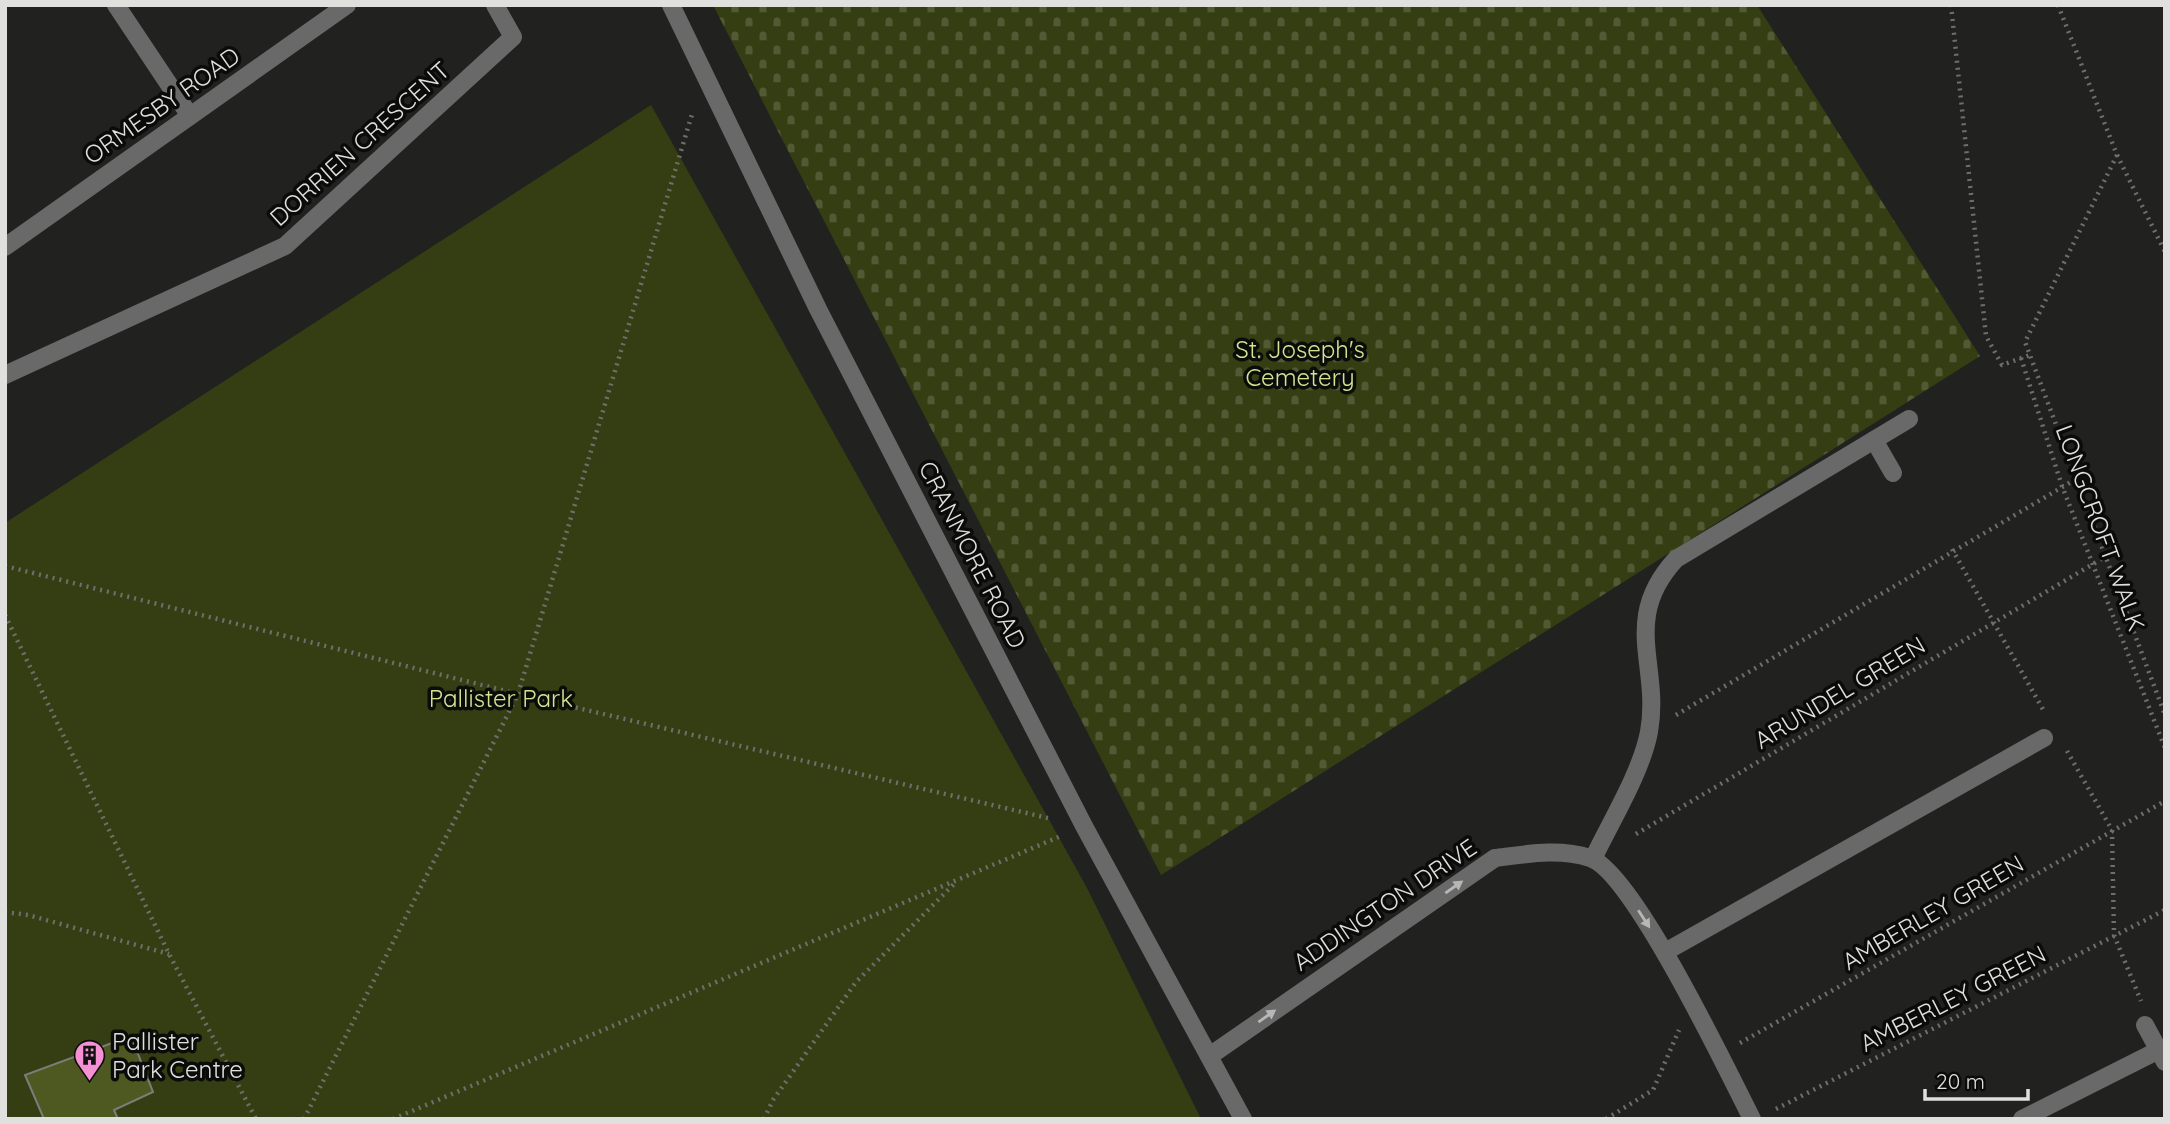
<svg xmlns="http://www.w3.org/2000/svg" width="2170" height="1124" viewBox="0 0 2170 1124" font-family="Quicksand,sans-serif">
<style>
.cemetery{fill:url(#cemetery-stones)}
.green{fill:#353e13}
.building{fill:#4d5920;stroke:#7c7d7a;stroke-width:2}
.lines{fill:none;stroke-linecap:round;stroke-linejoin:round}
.path{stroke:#6e6f6d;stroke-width:4.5;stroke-dasharray:2 5;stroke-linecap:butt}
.minor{stroke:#6a696a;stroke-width:18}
.oneway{fill:#b7b7b6}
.labels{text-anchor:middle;stroke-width:7;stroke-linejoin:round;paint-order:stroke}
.street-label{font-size:24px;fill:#e0e1df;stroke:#0b0b0a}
.park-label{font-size:24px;fill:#d1e590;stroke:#0b0b0a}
.poi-label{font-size:24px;fill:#e0e1df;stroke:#0b0b0a;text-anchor:start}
</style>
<defs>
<pattern id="cemetery-stones" width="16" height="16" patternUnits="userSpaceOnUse" patternTransform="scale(1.75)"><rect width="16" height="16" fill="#353e13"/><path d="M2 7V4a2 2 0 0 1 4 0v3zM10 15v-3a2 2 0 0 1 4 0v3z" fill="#525a35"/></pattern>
</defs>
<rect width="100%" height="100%" fill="#21221f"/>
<path class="cemetery" d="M713 5H1757L1980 356 1161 875Z"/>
<path class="green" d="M651 105 1087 888 1201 1119H5V523Z"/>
<path class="building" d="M131 1036 153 1092 114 1110 118 1119H44L25 1075Z"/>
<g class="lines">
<g class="path">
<path d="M1951 5 1986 336 2002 365 2030 355"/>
<path d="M2058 5 2117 155 2025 342 2165 715"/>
<path d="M2117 155 2165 252"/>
<path d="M2021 358 2062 486 2165 748"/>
<path d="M1952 549 2045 713"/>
<path d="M5 566 518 694 1052 819"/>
<path d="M5 615 169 954 256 1119"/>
<path d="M1676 715 2076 479"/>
<path d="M2067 751 2112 830 2114 935 2141 1001"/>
<path d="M1636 834 2105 557"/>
<path d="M5 912 28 915 169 954"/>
<path d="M1740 1043 2165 801"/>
<path d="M1776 1109 2165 910"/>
<path d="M304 1119 518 694 693 111"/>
<path d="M393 1119 1061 836"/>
<path d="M764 1119 773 1100 856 982 956 882"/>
<path d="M1606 1119 1653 1090 1679 1030"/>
</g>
<g class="minor">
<path d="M116 5 190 116"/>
<path d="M671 5 818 309 1084 826 1243 1119"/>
<path d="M5 247 347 5"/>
<path d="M5 375 285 246 513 37 495 5"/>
<path d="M1874 440 1893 473"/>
<path d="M1593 859C1611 821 1641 773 1649 732 1661 665 1620 620 1676 559L1909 419"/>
<path d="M1665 952 2044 738"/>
<path d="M2145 1025 2165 1062"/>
<path d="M1211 1055 1495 858C1527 854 1559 848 1590 858 1633 872 1728 1072 1752 1119"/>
<path d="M2022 1119 2159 1050"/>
</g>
</g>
<defs><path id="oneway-solid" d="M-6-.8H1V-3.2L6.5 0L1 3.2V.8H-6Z" transform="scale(1.75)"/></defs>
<g class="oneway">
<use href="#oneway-solid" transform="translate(1454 887) rotate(-35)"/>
<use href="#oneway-solid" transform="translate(1644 919) rotate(57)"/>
<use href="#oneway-solid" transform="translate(1267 1016) rotate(-35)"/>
</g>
<defs>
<symbol id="building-pin" viewBox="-11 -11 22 30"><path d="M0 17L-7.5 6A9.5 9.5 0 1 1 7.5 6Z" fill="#f591d3" stroke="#0b0b0a"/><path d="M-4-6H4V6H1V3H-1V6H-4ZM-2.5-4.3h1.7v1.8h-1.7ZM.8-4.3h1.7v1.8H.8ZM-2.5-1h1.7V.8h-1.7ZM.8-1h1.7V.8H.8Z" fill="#111"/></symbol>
</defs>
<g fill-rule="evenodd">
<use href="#building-pin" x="72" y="1038" width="35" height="47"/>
</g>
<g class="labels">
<g class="street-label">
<text transform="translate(162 106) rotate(-35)" y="8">ORMESBY ROAD</text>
<text transform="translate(360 144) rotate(-42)" y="8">DORRIEN CRESCENT</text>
<text transform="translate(2100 528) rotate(70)" y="8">LONGCROFT WALK</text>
<text transform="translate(972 555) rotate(63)" y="8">CRANMORE ROAD</text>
<text transform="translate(1840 693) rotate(-31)" y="8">ARUNDEL GREEN</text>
<text transform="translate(1385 905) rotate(-34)" y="8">ADDINGTON DRIVE</text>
<text transform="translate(1933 913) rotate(-30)" y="8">AMBERLEY GREEN</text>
<text transform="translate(1953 999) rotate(-27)" y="8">AMBERLEY GREEN</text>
</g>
<g class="park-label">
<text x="1300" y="358">St. Joseph's<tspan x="1300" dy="28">Cemetery</tspan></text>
<text x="501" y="707">Pallister Park</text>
</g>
<g class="poi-label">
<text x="112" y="1050">Pallister<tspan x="112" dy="28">Park Centre</tspan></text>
</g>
</g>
<rect width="2170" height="1124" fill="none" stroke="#e0e1df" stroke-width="14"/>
<path d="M1925 1089v10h103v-10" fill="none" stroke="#e0e1df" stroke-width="3.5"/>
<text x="1936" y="1089" font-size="21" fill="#e0e1df" stroke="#0b0b0a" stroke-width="5" paint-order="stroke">20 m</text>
</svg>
